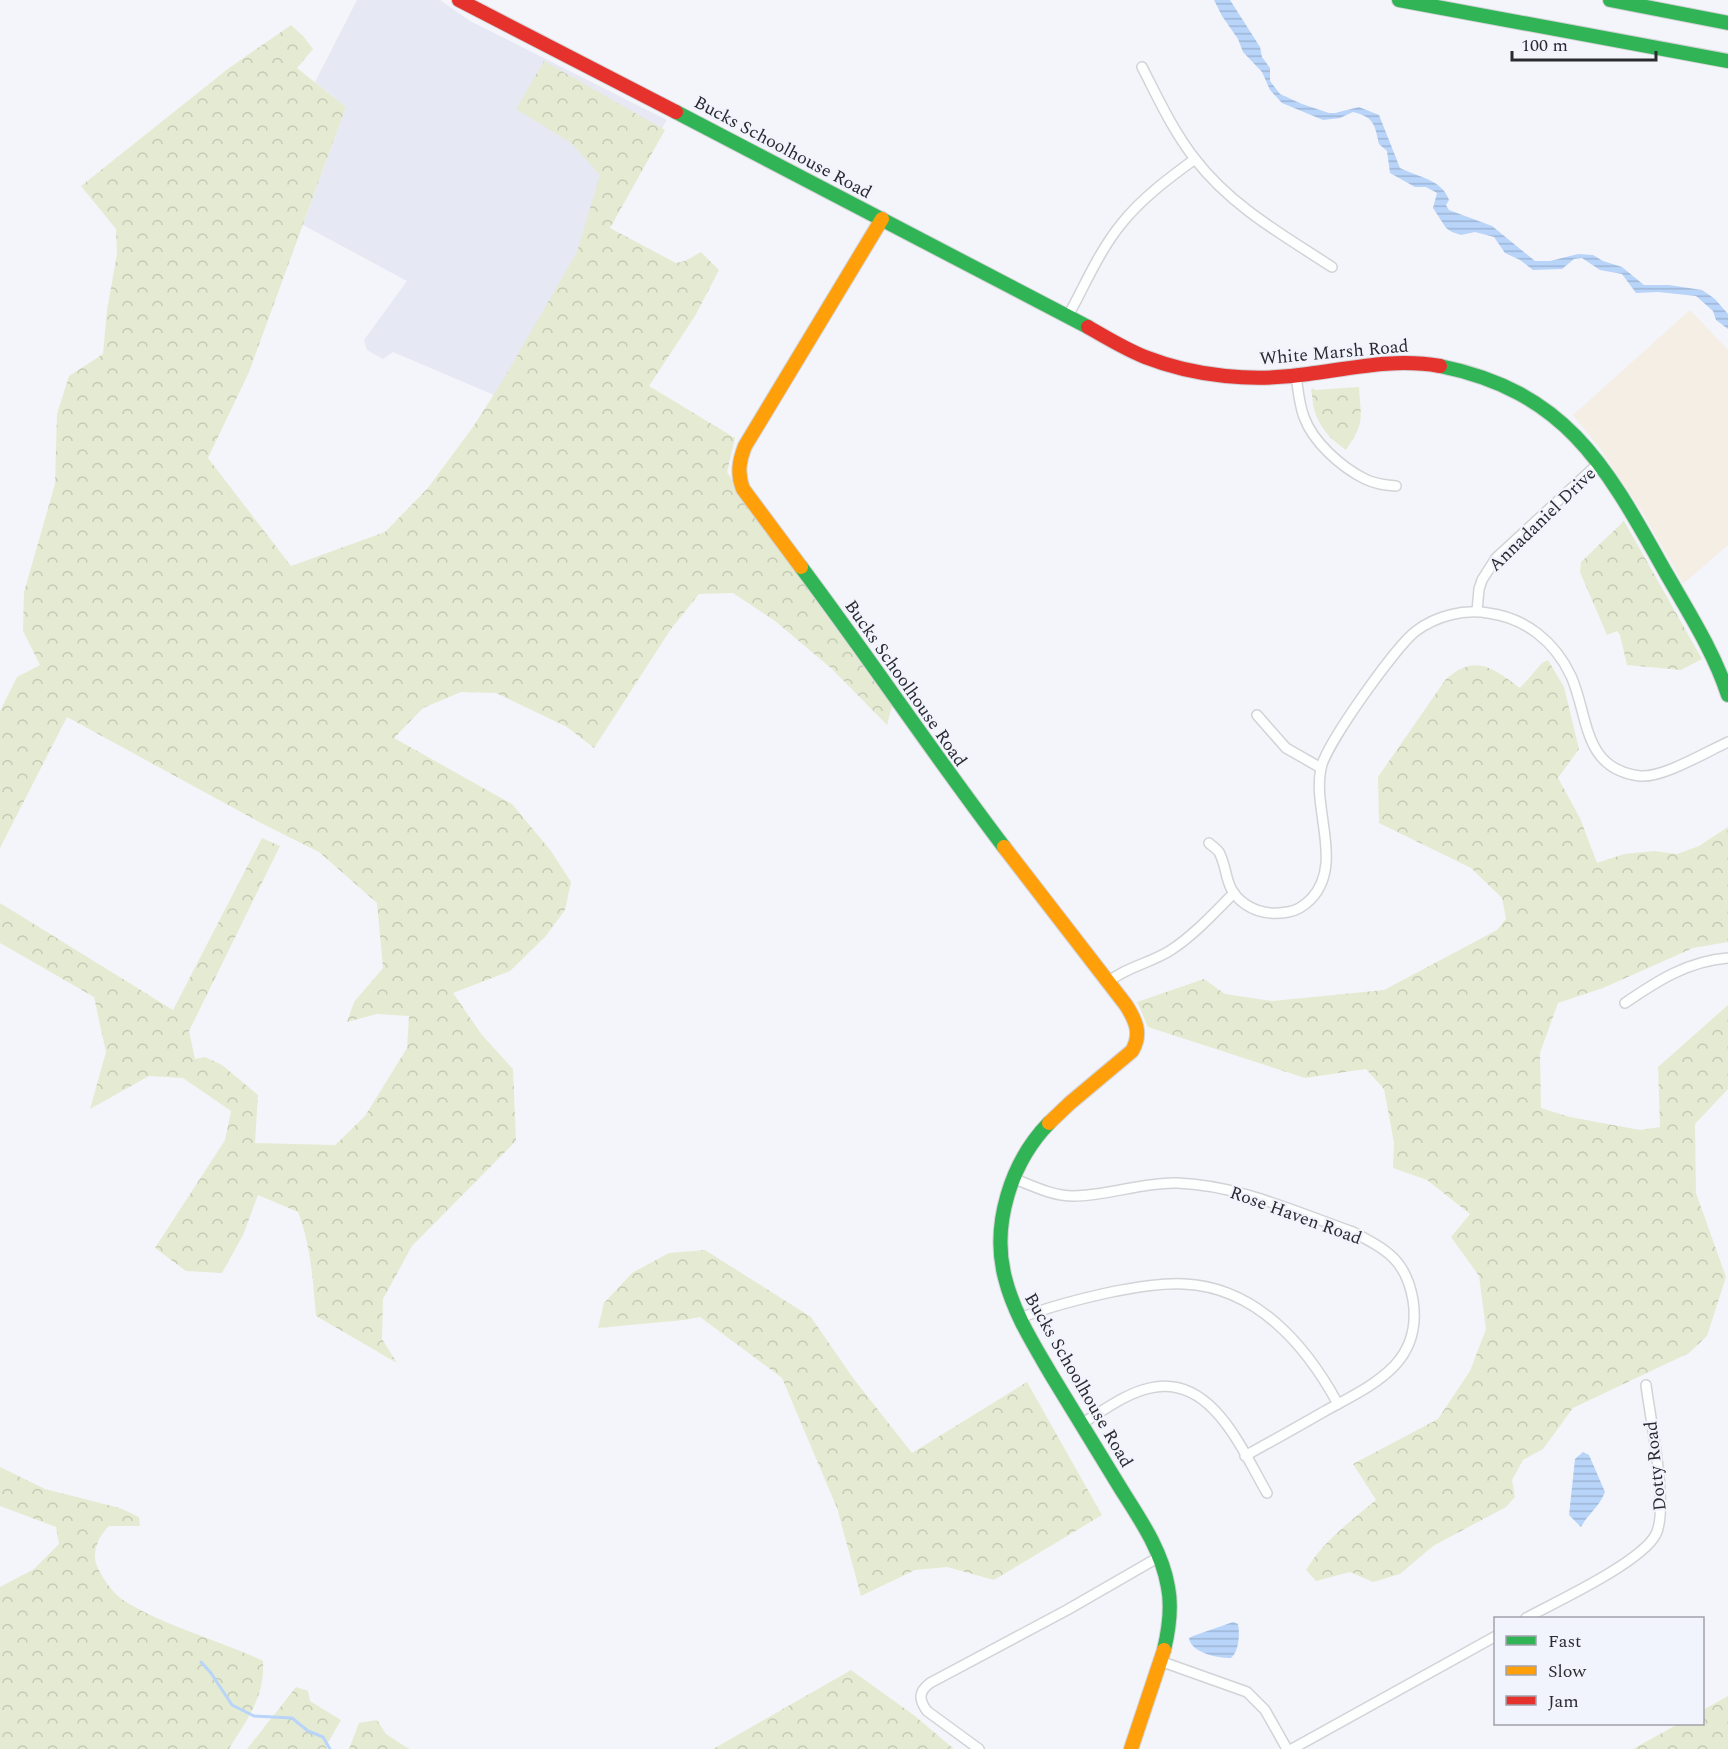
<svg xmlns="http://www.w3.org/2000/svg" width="1728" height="1749" viewBox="0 0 1728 1749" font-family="Spectral,serif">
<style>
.commercial{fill:#f5eee5}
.built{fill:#e6e8f4}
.forest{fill:url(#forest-crowns)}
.water{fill:url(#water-rules)}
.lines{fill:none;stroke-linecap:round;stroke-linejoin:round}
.stream{stroke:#b8d4f9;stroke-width:3}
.street-casing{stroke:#d2d3d7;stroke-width:12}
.fast-casing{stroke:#d2d3d7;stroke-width:16}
.slow-casing{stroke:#d2d3d7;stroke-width:16}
.jam-casing{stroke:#d2d3d7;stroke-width:16}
.street{stroke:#fdfefe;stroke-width:9}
.fast{stroke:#30b455;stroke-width:14}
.slow{stroke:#ff9f0a;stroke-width:14}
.jam{stroke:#e5322d;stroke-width:14}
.labels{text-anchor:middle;stroke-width:4.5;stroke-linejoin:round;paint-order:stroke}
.street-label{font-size:18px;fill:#2a2b2f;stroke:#f1f3fd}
</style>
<defs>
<pattern id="forest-crowns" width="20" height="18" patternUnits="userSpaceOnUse" patternTransform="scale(1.5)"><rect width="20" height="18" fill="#e5ebd2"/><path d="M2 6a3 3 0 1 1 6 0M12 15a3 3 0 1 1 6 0" fill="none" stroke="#c5cab5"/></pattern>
<pattern id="water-rules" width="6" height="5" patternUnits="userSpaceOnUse" patternTransform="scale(1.5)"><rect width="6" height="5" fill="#b8d4f9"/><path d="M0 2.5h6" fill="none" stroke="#9eb6d6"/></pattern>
</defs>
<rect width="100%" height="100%" fill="#f4f5fa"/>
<path class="commercial" d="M1690 310 1728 350V545L1683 584 1644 515 1601 450 1573 415Z"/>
<path class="built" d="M357 0H440L470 21 667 120 494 395 393 352 383 359 367 350 364 340 407 281 303 225 346 107 315 82Z"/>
<g class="forest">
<path d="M291 25 303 36 313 49 297 68 346 107 249 372 208 458 291 566 385 532 427 489 473 427 503 380 577 252 600 175 571 143 516 109 544 61 665 130 610 228 676 263 685 261 701 252 719 270 695 316 649 386 735 438 727 472 783 554 892 706 887 725 832 669 775 621 733 593 699 594 671 629 594 748 567 727 496 693 461 692 423 708 394 738 512 804 551 851 571 882 565 910 545 937 510 971 453 993 482 1035 513 1069 516 1141 412 1246 383 1299 382 1339 397 1363 316 1316C313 1281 311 1246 298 1212L258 1195 243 1235 222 1273 186 1271 155 1248 225 1140 231 1111 183 1078 149 1076 90 1109 106 1052 94 997 0 943V903L173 1010 262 838 280 846 189 1031 195 1059 205 1057 222 1065 258 1095 255 1143 335 1145 365 1116 407 1048 409 1016 377 1014 347 1022 354 1002 383 968 377 903 319 852 259 822 67 717 0 848V711L17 677 40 665 23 631 24 592 55 484 57 414 69 376 103 354 107 310 117 254 116 229 81 186 229 68Z"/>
<path d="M1359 387C1361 420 1365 422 1346 450 1330 439 1319 427 1314 409 1312 402 1313 396 1311 390L1313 388 1315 390Z"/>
<path d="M1624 521 1702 659 1681 670 1627 665 1620 635 1617 631 1607 635 1580 572 1581 562Z"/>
<path d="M1548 660 1564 687 1579 749 1558 778 1580 818 1597 863 1624 854 1654 851 1677 854 1699 846 1728 827V942L1693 948 1603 988 1558 1003 1540 1053 1541 1108 1570 1117 1640 1130 1660 1127 1658 1067 1728 1005V1089L1695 1124 1696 1193 1726 1277 1707 1336 1689 1353 1573 1408 1543 1449 1523 1460 1512 1480 1515 1497 1506 1507 1433 1546 1400 1574 1373 1582 1350 1572 1316 1581 1306 1570C1324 1540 1350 1522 1376 1500L1353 1464 1438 1419 1470 1371 1486 1329 1479 1276 1451 1237 1470 1214 1427 1180 1393 1168 1394 1143 1384 1089 1366 1069 1305 1078 1148 1027 1137 1002 1204 979 1225 994 1272 1001 1384 990 1497 930 1506 919 1502 898 1471 868 1379 823 1378 777 1446 679C1476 653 1493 668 1520 688L1542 663Z"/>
<path d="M705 1250 811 1317 853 1378 912 1453 1027 1382 1102 1515 994 1580 947 1567 915 1570 861 1596 837 1508 782 1378 700 1317 684 1320 598 1328 604 1303 632 1273 669 1253Z"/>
<path d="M0 1467 45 1489 120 1508 139 1517 140 1526H109C101 1534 96 1543 95 1554 93 1567 112 1593 123 1600 166 1627 217 1639 263 1661 265 1698 247 1719 229 1749H0V1587L34 1569 59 1544 56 1527 0 1506Z"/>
<path d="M851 1670 915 1716 954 1749H713Z"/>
<path d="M296 1687 308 1691 310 1701 341 1720 326 1746 327 1749H247Z"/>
<path d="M1728 1696V1749H1633L1678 1724H1702L1703 1710Z"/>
<path d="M377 1720 386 1734 409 1749H349L359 1723Z"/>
</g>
<g class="water">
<path d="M1214 0H1230L1260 47 1262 57 1270 68V81L1280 94 1302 104 1329 113H1335L1359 107 1379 115 1400 168C1417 177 1442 179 1449 200L1446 205 1449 210 1492 226 1535 261H1550L1578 254 1593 255 1603 261 1622 267 1644 285H1669L1702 290 1715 299 1728 314V329L1716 320 1713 311 1696 296 1658 292 1636 293 1622 274 1600 270 1582 258 1574 259 1562 269 1533 270 1520 260 1505 253 1494 237 1475 232 1461 235 1452 232 1446 228 1433 208 1437 193 1426 187H1415L1390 173 1387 151 1379 144C1375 125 1374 117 1353 112L1340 118 1323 120 1282 103 1270 90 1262 72 1243 52 1238 39 1222 16Z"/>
<path d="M1583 1452 1589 1455 1605 1492C1600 1506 1588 1514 1581 1527L1569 1515 1575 1459Z"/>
<path d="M1233 1622 1238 1624C1240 1634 1239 1651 1231 1658 1218 1658 1191 1653 1189 1638L1193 1636Z"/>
</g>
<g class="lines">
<path class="stream" d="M201 1662 211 1673 232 1705 254 1716 292 1718 308 1731 323 1737 330 1749"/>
<defs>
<g id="street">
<path d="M1142 67C1158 98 1173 131 1195 159 1231 206 1283 235 1332 267"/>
<path d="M1068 316C1085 285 1099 251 1122 223 1142 198 1169 178 1195 159"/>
<path d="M1296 376C1298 389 1299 404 1304 417 1313 442 1341 467 1365 479 1375 484 1385 485 1396 486"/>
<path d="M1477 611 1479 589 1482 580 1496 558 1600 462"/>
<path d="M1257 715 1286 748 1321 768"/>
<path d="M1209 843C1212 846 1217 849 1219 852 1229 871 1223 888 1245 904 1258 913 1272 915 1288 912 1296 911 1305 905 1311 899 1344 864 1312 810 1321 768 1326 744 1396 646 1416 631 1436 616 1463 609 1488 613 1526 618 1555 642 1571 676 1589 716 1582 769 1640 776 1663 778 1706 752 1728 742"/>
<path d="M1108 982C1126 967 1151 963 1171 950 1194 935 1214 913 1234 893"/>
<path d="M1625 1003C1657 981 1688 961 1728 958"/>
<path d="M1012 1178C1031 1185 1052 1196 1073 1196 1108 1196 1142 1182 1177 1183 1238 1185 1296 1212 1353 1232 1387 1250 1406 1260 1413 1300 1423 1364 1372 1385 1325 1411 1299 1426 1272 1441 1245 1456"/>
<path d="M1020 1318C1051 1306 1083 1298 1116 1291 1139 1287 1160 1283 1184 1284 1256 1287 1306 1345 1338 1404"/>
<path d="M1081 1424C1103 1411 1126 1393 1150 1388 1212 1374 1242 1450 1267 1493"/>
<path d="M1526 1618C1556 1602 1642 1562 1656 1534 1669 1508 1650 1417 1646 1385"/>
<path d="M1160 1661 1247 1692 1265 1710 1287 1749"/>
<path d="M979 1749 927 1711C919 1700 918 1692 930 1683L1067 1610 1159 1557"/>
<path d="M1292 1749 1496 1636"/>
</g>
<g id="fast">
<path d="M1399 0 1728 61"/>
<path d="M1610 0 1728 23"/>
<path d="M676 112 1088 327"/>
<path d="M1440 366C1568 392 1607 468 1666 573 1689 613 1714 652 1728 695"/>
<path d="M801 567C870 659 934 755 1004 847"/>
<path d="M1049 1123C1011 1162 991 1225 1005 1278 1014 1314 1034 1345 1052 1376 1075 1414 1098 1452 1121 1489 1140 1519 1162 1551 1168 1587 1172 1607 1169 1629 1164 1650"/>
</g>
<g id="slow">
<path d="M801 567 743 489C737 474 739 461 745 446L882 219"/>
<path d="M1004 847 1126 1005C1136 1021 1142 1034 1132 1051L1070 1103 1049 1123"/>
<path d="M1131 1749 1164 1650"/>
</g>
<g id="jam">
<path d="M459 0 676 112"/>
<path d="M1088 327C1107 338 1125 349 1145 357 1196 377 1254 382 1308 374 1353 368 1395 358 1440 366"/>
</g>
</defs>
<use href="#street" class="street-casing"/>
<use href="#fast" class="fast-casing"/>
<use href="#slow" class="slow-casing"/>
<use href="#jam" class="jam-casing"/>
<use href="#street" class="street"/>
<use href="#fast" class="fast"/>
<use href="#slow" class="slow"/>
<use href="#jam" class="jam"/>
</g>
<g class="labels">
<g class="street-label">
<text transform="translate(783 147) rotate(28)" y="6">Bucks Schoolhouse Road</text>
<text transform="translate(1334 352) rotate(-5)" y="6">White Marsh Road</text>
<text transform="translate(1542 519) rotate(-44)" y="6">Annadaniel Drive</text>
<text transform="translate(906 683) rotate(55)" y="6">Bucks Schoolhouse Road</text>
<text transform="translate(1296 1215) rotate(20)" y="6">Rose Haven Road</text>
<text transform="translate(1079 1380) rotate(60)" y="6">Bucks Schoolhouse Road</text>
<text transform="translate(1655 1466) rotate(-96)" y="6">Dotty Road</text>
</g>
</g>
<rect x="1494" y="1617" width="210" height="108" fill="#f1f3fd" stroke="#a1a3ab" stroke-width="1.5"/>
<rect x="1506" y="1636" width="30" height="9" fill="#30b455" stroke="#a1a3ab" stroke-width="1.5"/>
<text x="1548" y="1647" font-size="18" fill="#2a2b2f">Fast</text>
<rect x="1506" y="1666" width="30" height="9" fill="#ff9f0a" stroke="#a1a3ab" stroke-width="1.5"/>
<text x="1548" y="1677" font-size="18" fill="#2a2b2f">Slow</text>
<rect x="1506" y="1696" width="30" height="9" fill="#e5322d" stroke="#a1a3ab" stroke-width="1.5"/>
<text x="1548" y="1707" font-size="18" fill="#2a2b2f">Jam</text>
<path d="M1512 51v9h144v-9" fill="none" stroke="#2a2b2f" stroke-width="3"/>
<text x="1521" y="51" font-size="18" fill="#2a2b2f" stroke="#f1f3fd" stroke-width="4.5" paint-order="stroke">100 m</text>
</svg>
